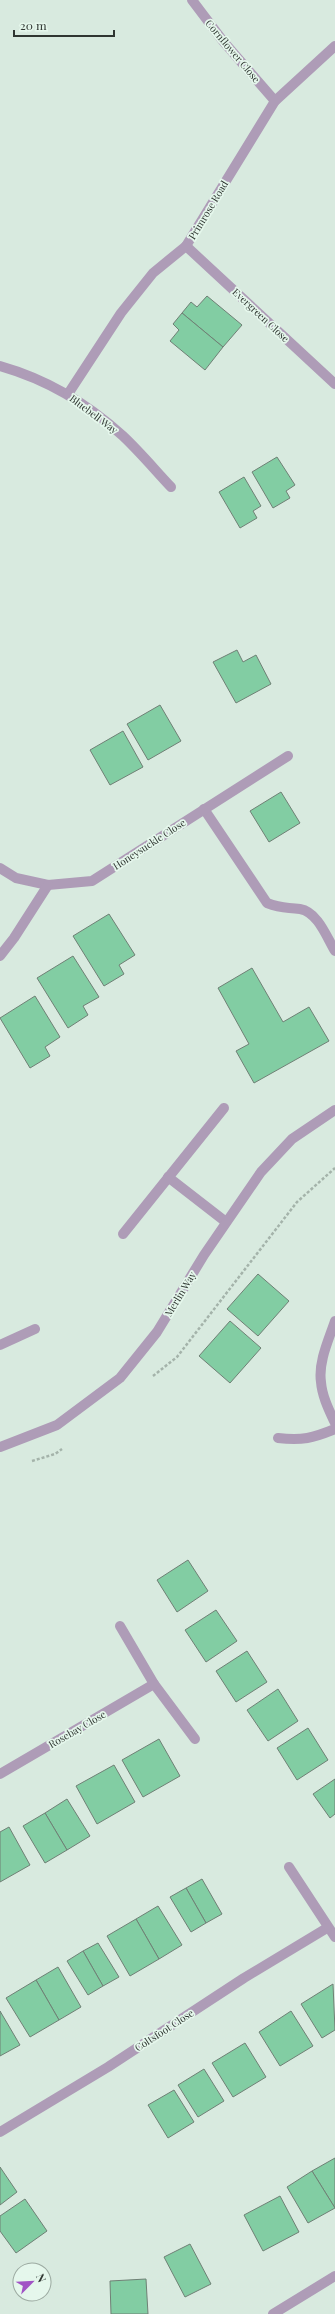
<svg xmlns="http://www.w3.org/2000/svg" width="335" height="2314" viewBox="0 0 335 2314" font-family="'Playfair Display',serif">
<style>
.building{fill:#82cda3;stroke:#6f8075}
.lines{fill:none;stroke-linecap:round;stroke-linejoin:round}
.path{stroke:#a4b3aa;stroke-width:2.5;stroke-dasharray:3 2;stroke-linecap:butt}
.minor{stroke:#ae9cb7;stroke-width:10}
.labels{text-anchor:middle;stroke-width:3.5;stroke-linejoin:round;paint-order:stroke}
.street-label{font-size:10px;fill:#2f3631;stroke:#e5f7ec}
</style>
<rect width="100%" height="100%" fill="#d8eadf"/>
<g class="building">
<path d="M207 296 242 325 223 347 182 313 191 302 197 307Z"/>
<path d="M182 313 223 347 205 370 170 341 179 330 173 324Z"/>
<path d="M277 457 295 485 286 491 290 498 273 508 252 472Z"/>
<path d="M244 477 261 506 253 511 257 518 240 528 219 492Z"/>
<path d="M237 650 243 662 256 655 271 684 236 703 213 662Z"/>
<path d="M160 705 181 741 148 760 127 724Z"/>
<path d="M123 731 143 767 110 785 90 750Z"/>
<path d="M281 792 300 823 269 842 250 811Z"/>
<path d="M109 914 135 955 119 965 124 974 104 986 73 936Z"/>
<path d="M73 956 99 997 83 1006 88 1015 68 1028 37 978Z"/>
<path d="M252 968 283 1022 309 1007 329 1041 254 1083 236 1051 249 1044 218 988Z"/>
<path d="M35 996 60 1037 45 1047 50 1056 30 1068 0 1018Z"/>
<path d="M258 1274 289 1301 258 1336 227 1309Z"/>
<path d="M230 1321 261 1348 230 1383 199 1356Z"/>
<path d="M188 1560 208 1591 177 1612 157 1580Z"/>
<path d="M216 1610 237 1641 206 1662 185 1630Z"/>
<path d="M247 1651 267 1682 236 1702 216 1671Z"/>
<path d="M278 1689 298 1721 268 1741 247 1710Z"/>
<path d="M308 1728 328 1760 297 1780 277 1748Z"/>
<path d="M159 1739 180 1776 143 1797 122 1760Z"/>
<path d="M114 1765 135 1802 97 1824 76 1786Z"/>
<path d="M335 1779V1814L330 1818 313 1794Z"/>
<path d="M67 1799 90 1836 67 1850 45 1813Z"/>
<path d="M45 1813 67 1850 45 1863 23 1826Z"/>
<path d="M9 1827 30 1865 0 1882V1832Z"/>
<path d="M202 1879 222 1914 206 1923 186 1888Z"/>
<path d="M186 1888 206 1923 191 1932 170 1897Z"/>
<path d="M158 1906 182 1945 159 1959 136 1919Z"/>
<path d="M136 1919 159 1959 130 1976 107 1936Z"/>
<path d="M98 1943 119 1977 103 1986 83 1951Z"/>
<path d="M83 1951 103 1986 88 1995 67 1961Z"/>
<path d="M58 1967 81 2007 59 2020 36 1980Z"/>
<path d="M36 1980 59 2020 30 2037 6 1998Z"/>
<path d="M333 1984 335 2030 322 2038 301 2004Z"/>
<path d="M0 2011 20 2045 0 2056Z"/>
<path d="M291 2011 313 2046 280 2066 259 2032Z"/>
<path d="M245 2043 266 2077 233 2097 212 2063Z"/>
<path d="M204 2069 224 2101 198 2117 178 2085Z"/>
<path d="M174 2090 194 2122 168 2138 148 2105Z"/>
<path d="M335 2158V2208L312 2171Z"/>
<path d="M0 2167 17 2192 0 2205Z"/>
<path d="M312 2171 335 2208 308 2223 287 2187Z"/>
<path d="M280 2196 299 2232 263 2251 244 2215Z"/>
<path d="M25 2199 47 2231 16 2253 0 2231V2216Z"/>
<path d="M190 2244 211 2284 185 2297 164 2257Z"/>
<path d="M146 2279 148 2314H111L110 2281Z"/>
</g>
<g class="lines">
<g class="path">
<path d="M153 1376 177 1357 297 1202 335 1168"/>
<path d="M32 1461 55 1454 62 1449"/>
</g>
<g class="minor">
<path d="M192 0 223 41 275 101"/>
<path d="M186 246 335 384"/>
<path d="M0 366C46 379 88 404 123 436 140 452 155 470 171 487"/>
<path d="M68 394 121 313 153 273 186 246 275 101 335 46"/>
<path d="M204 809 267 903C282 909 286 907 300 909 318 912 327 938 335 951"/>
<path d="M0 868 16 878 48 885 92 881 288 756"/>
<path d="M0 956 14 938 48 885"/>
<path d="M168 1177 226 1222"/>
<path d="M123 1234 224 1108"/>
<path d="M335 1321C329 1339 318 1362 321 1382 322 1396 329 1410 335 1423"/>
<path d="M0 1345 35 1329"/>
<path d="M278 1438C302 1441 313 1438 335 1429"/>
<path d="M0 1447 57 1425 120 1378 157 1332 204 1255 261 1172 292 1139 335 1110"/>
<path d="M120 1626 154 1684 195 1739"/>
<path d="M0 1774 154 1684"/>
<path d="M289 1867 335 1937"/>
<path d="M0 2132 108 2067 244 1978 327 1928"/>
<path d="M273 2314 335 2276"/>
</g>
</g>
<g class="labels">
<g class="street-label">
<text transform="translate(233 51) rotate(50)" y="4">Cornflower Close</text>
<text transform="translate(208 210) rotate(-59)" y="4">Primrose Road</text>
<text transform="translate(261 315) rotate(43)" y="4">Evergreen Close</text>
<text transform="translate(94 414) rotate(37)" y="4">Bluebell Way</text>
<text transform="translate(149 844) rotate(-33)" y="4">Honeysuckle Close</text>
<text transform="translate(180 1294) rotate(-59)" y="4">Merlin Way</text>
<text transform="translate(77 1729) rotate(-30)" y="4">Rosebay Close</text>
<text transform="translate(164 2030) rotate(-33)" y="4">Coltsfoot Close</text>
</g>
</g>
<g transform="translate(32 2282) rotate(66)"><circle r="19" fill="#e5f7ec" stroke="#9caaa1"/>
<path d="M0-3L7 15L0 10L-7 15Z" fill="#a154c5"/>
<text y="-6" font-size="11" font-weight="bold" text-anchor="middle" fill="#2f3631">N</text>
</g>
<path d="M14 30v6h100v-6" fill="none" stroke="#2f3631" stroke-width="2"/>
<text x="20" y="30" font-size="12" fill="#2f3631" stroke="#e5f7ec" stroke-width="3" paint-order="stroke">20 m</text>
</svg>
